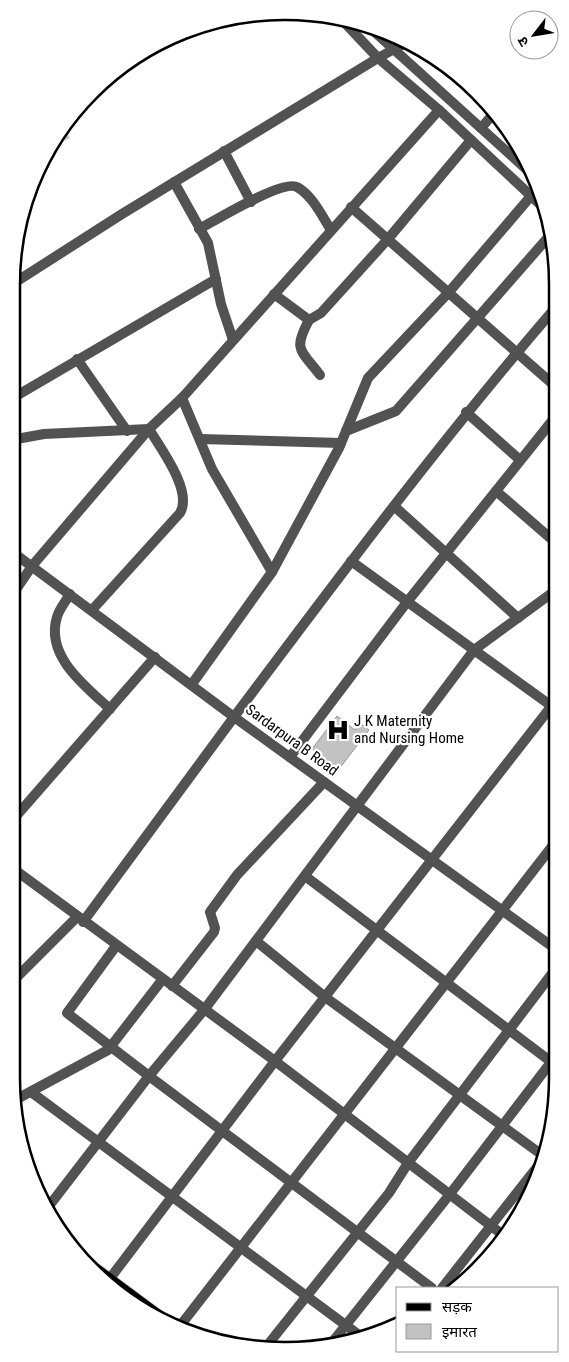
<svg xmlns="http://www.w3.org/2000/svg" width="569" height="1362" viewBox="0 0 569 1362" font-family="'Roboto Condensed','Noto Sans Devanagari',sans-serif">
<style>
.park{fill:url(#park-dots)}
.building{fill:#c2c2c2;stroke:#969696}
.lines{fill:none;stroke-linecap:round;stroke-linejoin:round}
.primary-casing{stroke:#dbdbdb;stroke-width:14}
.minor{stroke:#525252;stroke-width:10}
.tertiary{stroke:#525252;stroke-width:10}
.primary{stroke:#000;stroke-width:12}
.labels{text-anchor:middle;stroke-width:4.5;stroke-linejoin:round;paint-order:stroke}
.poi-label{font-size:15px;fill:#000;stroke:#fff;text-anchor:start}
.street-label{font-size:15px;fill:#000;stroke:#fff}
.rim{fill:none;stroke:#000;stroke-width:2.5}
</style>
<defs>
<pattern id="park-dots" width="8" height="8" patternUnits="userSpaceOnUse" patternTransform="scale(1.25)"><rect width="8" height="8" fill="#d9d9d9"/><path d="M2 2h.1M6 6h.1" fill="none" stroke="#b8b8b8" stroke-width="1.8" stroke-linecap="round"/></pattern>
</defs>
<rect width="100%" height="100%" fill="#fff"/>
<path class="park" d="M66 128 70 138 55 146Z"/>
<path class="building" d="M337 716 355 730 360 723 369 730 339 769 312 749Z"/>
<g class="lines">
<defs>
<path id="primary" d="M79 1257 164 1320"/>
</defs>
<use href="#primary" class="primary-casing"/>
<g class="minor">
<path d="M481 128 495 112"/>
<path d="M224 151 251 202"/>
<path d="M174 182 208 243 221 304 233 340"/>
<path d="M351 207 556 387"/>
<path d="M199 229C216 220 283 179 297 187 312 195 322 216 331 230"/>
<path d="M11 285 122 214 378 58"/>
<path d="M274 294 309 320 321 313 388 239 471 140"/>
<path d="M309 320C293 350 300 349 320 375"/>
<path d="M77 359 127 431"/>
<path d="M182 398 212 469 272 572"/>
<path d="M11 399 216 279"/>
<path d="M466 412 520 460"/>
<path d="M346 431 396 411 551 234"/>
<path d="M200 439 341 443"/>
<path d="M11 440 44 434 149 429C161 449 193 491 180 513L92 610"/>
<path d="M496 491 556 543"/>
<path d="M394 506 518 618"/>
<path d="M351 561 557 710"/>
<path d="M70 594C66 601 59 609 57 617 45 656 85 686 110 709"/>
<path d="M192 684 272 572 339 448 368 378 449 292 531 196"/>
<path d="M290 757 407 602 556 416"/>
<path d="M11 822 155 657"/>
<path d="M11 867 275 1061 503 1235"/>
<path d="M305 876 558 1067"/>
<path d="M83 922 234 717"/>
<path d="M256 941 325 997 545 1157"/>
<path d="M11 983 77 917"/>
<path d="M172 986 214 932 215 928 210 912 237 875 324 782"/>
<path d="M31 1092 359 1335"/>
<path d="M15 1100 108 1050 162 980"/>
<path d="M49 1206 149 1076 67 1013 116 946"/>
<path d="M432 1288 149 1076 204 1010 474 650 556 590"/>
<path d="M442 1288 545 1157"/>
<path d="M180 1326 557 840"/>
<path d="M330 1345 450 1194 558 1053"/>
<path d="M266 1347 389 1193 408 1163 557 967"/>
</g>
<g class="tertiary">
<path d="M344 22 378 58 439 110 544 208"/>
<path d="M367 25 535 177"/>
<path d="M378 58 405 43"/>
<path d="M11 551 234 717 557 950"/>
<path d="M11 597 32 566 149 429 182 398 439 110"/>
<path d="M234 717C338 578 442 439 556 307"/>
<path d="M108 1281 275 1061 557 699"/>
</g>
<use href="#primary" class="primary"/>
</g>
<defs>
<symbol id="hospital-bare" viewBox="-9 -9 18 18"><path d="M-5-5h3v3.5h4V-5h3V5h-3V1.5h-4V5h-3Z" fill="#000" stroke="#fff" stroke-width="2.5" paint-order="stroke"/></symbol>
</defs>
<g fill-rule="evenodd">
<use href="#hospital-bare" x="322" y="714" width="32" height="32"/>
</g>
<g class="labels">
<g class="poi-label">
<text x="354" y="726">J K Maternity<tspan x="354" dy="17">and Nursing Home</tspan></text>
</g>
<g class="street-label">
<text transform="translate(292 740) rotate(36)" y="5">Sardarpura B Road</text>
</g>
</g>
<path d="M0 0H569V1362H0ZM284 20H285A264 264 0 0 1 549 284V1078A264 264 0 0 1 285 1342H284A264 264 0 0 1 20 1078V284A264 264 0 0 1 284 20Z" fill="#fff" fill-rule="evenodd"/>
<path class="rim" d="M284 20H285A264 264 0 0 1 549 284V1078A264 264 0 0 1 285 1342H284A264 264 0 0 1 20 1078V284A264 264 0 0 1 284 20Z"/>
<rect x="396" y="1287" width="162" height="65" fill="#ffffff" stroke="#999999"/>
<rect x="406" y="1303" width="25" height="8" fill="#000000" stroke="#999999"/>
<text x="442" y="1312" font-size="15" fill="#000000">सड़क</text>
<rect x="406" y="1324" width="25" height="15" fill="#c2c2c2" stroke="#999999"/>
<text x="442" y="1337" font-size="15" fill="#000000">इमारत</text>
<g transform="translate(534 35) rotate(239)"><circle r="24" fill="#ffffff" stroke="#999999"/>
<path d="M0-4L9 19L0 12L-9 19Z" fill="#000000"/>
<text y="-8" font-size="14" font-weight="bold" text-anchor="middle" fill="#000000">उ</text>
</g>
</svg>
